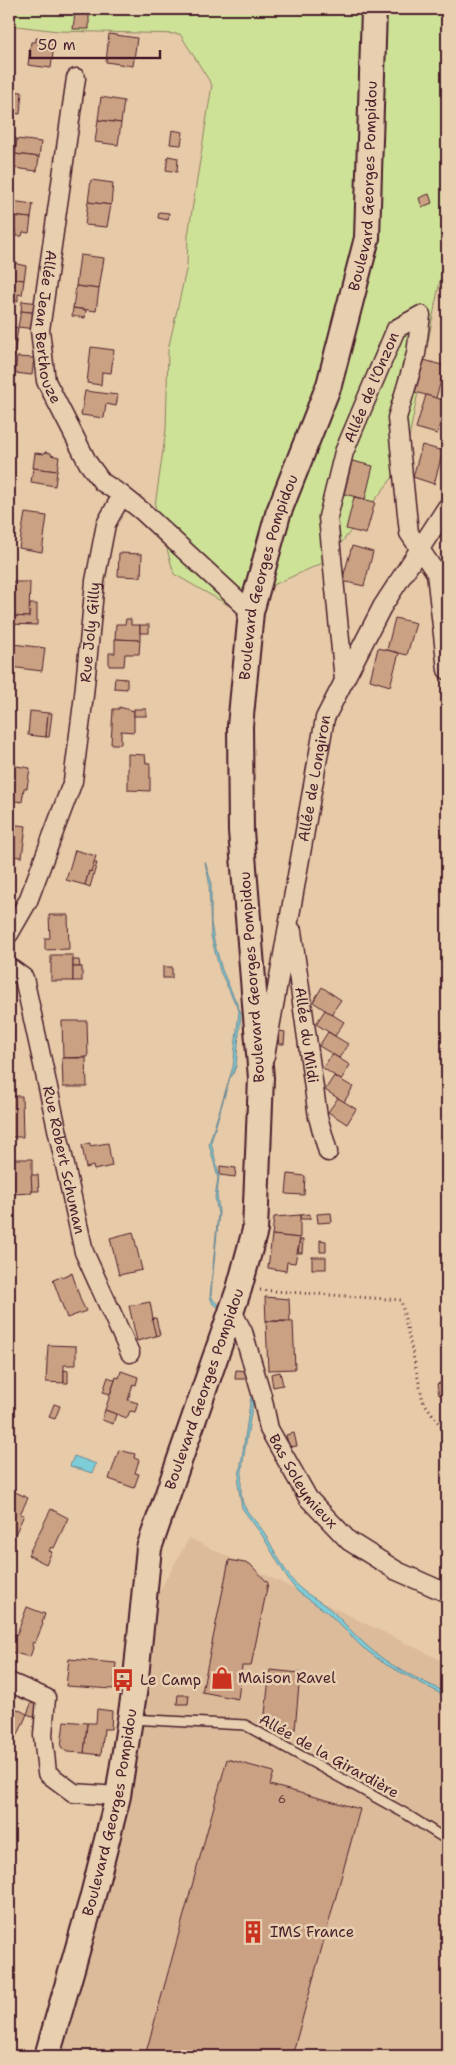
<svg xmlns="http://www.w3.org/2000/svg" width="456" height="2065" viewBox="0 0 456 2065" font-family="'Shantell Sans',sans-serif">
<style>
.built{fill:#dcbb9b}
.green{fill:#cee297;stroke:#8c8061}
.water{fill:#7dcdd8;stroke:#698793}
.building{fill:#cba184;stroke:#4a1f2b}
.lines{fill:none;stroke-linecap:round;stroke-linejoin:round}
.lane-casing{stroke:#4a1f2b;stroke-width:12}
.street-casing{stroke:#4a1f2b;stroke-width:21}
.secondary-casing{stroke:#4a1f2b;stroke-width:28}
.path{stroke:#4a1f2b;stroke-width:3;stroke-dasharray:1 4;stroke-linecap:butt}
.lane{stroke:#e7cfb0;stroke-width:9}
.street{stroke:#e7cfb0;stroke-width:18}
.secondary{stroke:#e7cfb0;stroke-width:24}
.labels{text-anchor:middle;stroke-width:5;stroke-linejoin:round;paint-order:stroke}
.number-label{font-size:12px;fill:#6a4041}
.street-label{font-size:15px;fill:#4a1f2b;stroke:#e7cfb0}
.poi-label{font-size:15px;fill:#4a1f2b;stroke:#e7cfb0;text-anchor:start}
</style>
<rect width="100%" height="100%" fill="#e7caa8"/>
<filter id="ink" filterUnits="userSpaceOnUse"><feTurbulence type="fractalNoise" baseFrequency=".02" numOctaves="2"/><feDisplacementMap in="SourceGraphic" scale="10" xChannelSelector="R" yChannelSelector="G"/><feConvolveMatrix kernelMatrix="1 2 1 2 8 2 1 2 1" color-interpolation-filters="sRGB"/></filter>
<g filter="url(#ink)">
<path class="built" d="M189 1538 447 1663V2056H55L135 1635Z"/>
<path class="green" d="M9 9H447V245L404 463 327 561 228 605 174 574 155 506 166 430 168 350 187 266 188 236 212 85 180 34 58 31 9 25Z"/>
<g class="water">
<path d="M205 862 211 881V923L214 941 222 970 241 1013 236 1066 232 1076 230 1077 211 1142 219 1175 217 1195 219 1212 211 1294 213 1300 219 1305 218 1307 213 1304 210 1297 218 1214 215 1197 218 1178 209 1144 233 1067 239 1011 220 971 211 936 209 881Z"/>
<path d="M245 1319C277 1344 234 1460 242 1500 245 1513 259 1523 265 1534 274 1550 282 1566 292 1580 303 1594 318 1599 331 1610 343 1621 353 1634 366 1645 389 1667 419 1679 447 1693V1697L385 1664 362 1647 327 1612 298 1592 289 1581 262 1535 242 1508 238 1484 252 1390Z"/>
<path d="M74 1456 96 1464 92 1473 70 1466Z"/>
</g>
<g class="building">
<path d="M75 13H89V29H73Z"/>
<path d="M109 34 137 38 133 66 106 62Z"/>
<path d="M36 38 45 39 44 43 54 45 51 68 28 65 31 42H36Z"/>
<path d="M9 91 22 92 20 114 9 112Z"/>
<path d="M101 97 124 101 121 123 98 120Z"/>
<path d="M98 120 121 123 118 145 95 142Z"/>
<path d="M172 130 183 132 181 145 170 144Z"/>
<path d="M9 138 17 139 15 154 9 153Z"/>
<path d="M17 139 41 142 39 157 15 154Z"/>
<path d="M9 153 15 154 14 168H9Z"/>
<path d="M15 154 39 157 37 171 14 168Z"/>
<path d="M168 156 178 158 177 172 166 170Z"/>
<path d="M91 180 113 183 111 205 88 202Z"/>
<path d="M9 185H14L13 195 9 194Z"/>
<path d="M429 194 432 203 422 207 419 198Z"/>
<path d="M10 201 33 204 31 218 9 216Z"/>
<path d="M88 202 111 205 107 227 85 225Z"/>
<path d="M159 212 169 213 168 220 158 218Z"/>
<path d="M9 216 31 218 29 233 23 232 22 236H15L16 232 9 231Z"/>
<path d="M80 255 104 258 99 289 76 286Z"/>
<path d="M12 261 17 262V264L26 266 24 280 9 278V263L12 264Z"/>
<path d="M9 278 24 280 22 295 18 294V301L9 300Z"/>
<path d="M76 286 99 289 96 311 73 308Z"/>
<path d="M22 301 39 303 38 313 21 311Z"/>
<path d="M73 308 86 310 85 318 72 316Z"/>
<path d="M21 311 38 313 36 329 18 327Z"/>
<path d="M9 326 18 328 16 342 9 341Z"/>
<path d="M9 341 16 342 14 357 9 356Z"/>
<path d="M91 347 114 350 111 373 102 372 101 385 87 383Z"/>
<path d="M17 357 34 358 32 375 15 373Z"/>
<path d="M424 360 445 366 436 398 415 392Z"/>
<path d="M85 391 118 395 116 406 106 404 104 418 81 415Z"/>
<path d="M426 395 446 401 437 434 416 428Z"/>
<path d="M422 445 443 451 434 484 413 477Z"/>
<path d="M45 452 51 453V455L59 457 57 471 33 468 35 453 44 454Z"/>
<path d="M352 461 373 466 365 499 344 494Z"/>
<path d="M33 468 57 471 55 486 31 482Z"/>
<path d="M354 497 375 502 366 534 346 529Z"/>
<path d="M25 513 47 516 42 552 19 548Z"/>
<path d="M352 546 373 552 364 586 342 581Z"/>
<path d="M119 553 142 554 141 577 118 576Z"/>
<path d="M9 582H30L29 617 9 616Z"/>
<path d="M30 604H37V625L9 624V616L29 617Z"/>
<path d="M395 618 416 623 407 655 387 650Z"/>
<path d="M126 619H131V625H140V640L115 639 116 624H125Z"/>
<rect x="140" y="625" width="9" height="8"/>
<path d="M115 639 140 640 139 654H125L124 666H109V653H115Z"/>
<path d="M13 644 45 648 42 671 10 667Z"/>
<path d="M378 648 399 653 390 686 370 680Z"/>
<path d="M115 678 127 679V689L114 688Z"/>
<path d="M119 707 134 711V732L121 731V744H111L113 709H119Z"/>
<rect x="134" y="709" width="12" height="7"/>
<path d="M30 711 48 713 46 737 28 735Z"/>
<path d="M48 713H52L49 737H46Z"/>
<path d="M128 754 145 755 146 763H150V791L128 790Z"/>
<path d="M9 765 30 768 27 788H24L22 802 9 800Z"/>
<path d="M9 824 26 826 22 857 9 856Z"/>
<path d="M75 850 96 856 91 872 89 871 85 885 66 880Z"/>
<path d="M94 863H97L90 887 85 885 89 871 91 872Z"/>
<path d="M49 915H68L69 949 45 950V938H50Z"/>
<rect x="51" y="955" width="22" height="26"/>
<path d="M73 960H79L80 967H73Z"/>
<rect x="73" y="967" width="9" height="14"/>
<rect x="163" y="967" width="9" height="11"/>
<path d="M322 987 341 1000 331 1014 313 1002Z"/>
<path d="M325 1010 344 1022 335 1036 316 1024Z"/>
<path d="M9 1021H13L14 1040H9Z"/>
<path d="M62 1021H87L88 1057 63 1058Z"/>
<path d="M280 1031 285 1032 284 1044H278Z"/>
<path d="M328 1032 348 1044 339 1058 319 1046Z"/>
<path d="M332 1054 350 1065 341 1080 323 1068Z"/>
<path d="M62 1058H86L87 1087H63Z"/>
<path d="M334 1076 353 1087 344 1102 325 1090Z"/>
<path d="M9 1096H22L23 1137H9Z"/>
<path d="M338 1098 356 1109 347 1124 328 1112Z"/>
<path d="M90 1143V1146L108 1143 112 1166 94 1170 93 1166 86 1168 82 1145Z"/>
<path d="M12 1159H32V1193L13 1194Z"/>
<path d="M220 1166 236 1168 235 1177 220 1175Z"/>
<path d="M288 1174 305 1176 304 1195 286 1194Z"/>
<path d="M31 1175H38L39 1191H32Z"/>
<path d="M331 1213 332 1222 318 1223 317 1214Z"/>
<path d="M310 1214V1219H300V1215Z"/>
<path d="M300 1215V1238L272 1235 274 1217Z"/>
<path d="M133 1232 142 1270 119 1275 110 1238Z"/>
<path d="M272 1235 300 1238 295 1263 287 1262 286 1271 268 1268Z"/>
<path d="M300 1240H303L302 1253H298Z"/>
<path d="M320 1240 326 1241V1252H320Z"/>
<rect x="312" y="1257" width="14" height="12"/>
<path d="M72 1273 81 1301 86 1311 67 1318 53 1280Z"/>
<path d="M265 1297 289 1299 290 1321H266Z"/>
<path d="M150 1302 156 1336 137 1341 129 1306Z"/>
<path d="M154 1318H156L160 1335 156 1336 152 1320Z"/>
<path d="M266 1321 293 1322 295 1369 268 1370Z"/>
<path d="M48 1345 76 1346V1365H64V1383L46 1382Z"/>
<path d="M64 1370 68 1371V1383H64Z"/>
<path d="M236 1370 247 1371V1379H235Z"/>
<path d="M121 1371 138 1377 136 1385 133 1384 128 1400 138 1403 135 1412 130 1411 127 1418 105 1410 116 1377 119 1378Z"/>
<path d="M280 1372 283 1385 273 1387 271 1374Z"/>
<path d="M108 1377 115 1380 110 1394 103 1392Z"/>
<path d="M443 1382 446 1393 439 1395 437 1384Z"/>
<path d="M54 1404 60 1406 55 1419 49 1417Z"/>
<path d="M105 1410 116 1414 113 1424 102 1420Z"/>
<path d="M294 1433 297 1446 289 1447 286 1435Z"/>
<path d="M119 1450 135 1454 134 1458 139 1460 135 1473 139 1474 134 1488 109 1479Z"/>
<path d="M13 1491 28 1498 20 1514 24 1515 12 1541 9 1540V1499Z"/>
<path d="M51 1509 68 1518 54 1548 51 1547 49 1551 52 1552 46 1564 28 1555Z"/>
<path d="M229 1560 250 1564 268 1583 251 1666H242L238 1699 202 1692Z"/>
<path d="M27 1607 45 1614 42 1623 43 1624 35 1643 33 1642 32 1644 33 1648 30 1657 11 1652 10 1643 13 1635 17 1634Z"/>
<path d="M69 1659 116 1663 114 1689 66 1686Z"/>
<path d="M270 1670 300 1673 295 1730 265 1714Z"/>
<path d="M178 1695H189L188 1704H177Z"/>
<path d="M32 1702 39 1705 34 1717 27 1714Z"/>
<path d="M9 1705 27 1714 18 1735 9 1731Z"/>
<path d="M97 1709 112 1711 111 1729H104L101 1755 84 1753 87 1723H96Z"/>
<path d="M64 1721 87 1723 84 1753 67 1752 61 1747Z"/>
<path d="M227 1759 274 1772 270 1785 360 1809 292 2056H145Z"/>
</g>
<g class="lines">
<defs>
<path id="lane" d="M130 1719 245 1725 406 1814 447 1840"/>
<g id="street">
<path id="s1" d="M76 78 40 330 46 381 88 463 102 482 122 495"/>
<path id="s2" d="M344 681 328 517 344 452 396 329 421 315 416 354 397 418 409 533 436 573 447 670"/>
<path id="s3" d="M292 931 318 1117 328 1152"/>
<path id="s4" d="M9 934 28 901 73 781 84 695 95 581 106 524 122 495 142 511 251 612"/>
<path id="s5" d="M9 967 24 978 84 1252 130 1353"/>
<path id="s6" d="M265 1056 325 718 382 607 447 507"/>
<path id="s7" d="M231 1309 243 1332 262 1396 269 1429 308 1498 349 1541 397 1571 447 1593"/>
<path d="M9 1682 46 1698 43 1735 47 1773 74 1793 118 1796"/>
</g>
<g id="secondary">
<path id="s8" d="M47 2056 92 1899 118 1796 135 1687 149 1548 239 1289 255 1230 261 1078 241 831 240 726 251 612 278 514 329 385 367 238 374 9"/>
</g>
</defs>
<use href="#lane" class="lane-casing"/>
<use href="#street" class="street-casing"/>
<use href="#secondary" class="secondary-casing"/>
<path class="path" d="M260 1290 401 1300 423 1401 447 1435"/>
<use href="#lane" class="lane"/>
<use href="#street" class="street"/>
<use href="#secondary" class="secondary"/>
</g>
</g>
<defs>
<symbol id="shop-bare" viewBox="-9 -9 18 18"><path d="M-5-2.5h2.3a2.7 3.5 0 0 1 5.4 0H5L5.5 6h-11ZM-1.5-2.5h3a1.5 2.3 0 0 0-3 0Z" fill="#c8321e" stroke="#e7cfb0" stroke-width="2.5" paint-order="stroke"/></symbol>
<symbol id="bus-bare" viewBox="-9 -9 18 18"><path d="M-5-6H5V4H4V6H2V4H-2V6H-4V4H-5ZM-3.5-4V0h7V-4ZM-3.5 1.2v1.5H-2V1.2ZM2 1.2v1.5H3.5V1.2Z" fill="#c8321e" stroke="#e7cfb0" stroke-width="2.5" paint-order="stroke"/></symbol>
<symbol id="building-bare" viewBox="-9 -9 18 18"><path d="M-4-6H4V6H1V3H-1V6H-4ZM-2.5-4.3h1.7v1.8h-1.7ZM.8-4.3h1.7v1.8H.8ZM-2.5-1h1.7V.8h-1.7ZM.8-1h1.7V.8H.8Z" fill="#c8321e" stroke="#e7cfb0" stroke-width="2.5" paint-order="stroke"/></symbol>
</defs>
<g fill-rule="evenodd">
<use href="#shop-bare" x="206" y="1662" width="32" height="32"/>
<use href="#bus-bare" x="107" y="1664" width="32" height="32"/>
<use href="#building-bare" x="237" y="1916" width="32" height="32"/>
</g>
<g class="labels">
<g class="number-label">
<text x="282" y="1803">6</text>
</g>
<g class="street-label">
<text dy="5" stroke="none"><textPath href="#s8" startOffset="1918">Boulevard Georges Pompidou</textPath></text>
<text dy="5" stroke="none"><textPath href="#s1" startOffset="252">Allée Jean Berthouze</textPath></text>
<text dy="5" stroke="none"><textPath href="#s2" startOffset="302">Allée de l'Onzon</textPath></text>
<text dy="5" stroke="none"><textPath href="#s8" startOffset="1512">Boulevard Georges Pompidou</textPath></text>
<text dy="5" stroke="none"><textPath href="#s4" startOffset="316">Rue Joly Gilly</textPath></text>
<text dy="5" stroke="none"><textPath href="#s6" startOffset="282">Allée de Longiron</textPath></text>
<text transform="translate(252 977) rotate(-94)" y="5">Boulevard Georges Pompidou</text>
<text dy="5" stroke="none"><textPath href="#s3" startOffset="105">Allée du Midi</textPath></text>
<text dy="5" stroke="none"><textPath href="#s5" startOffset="205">Rue Robert Schuman</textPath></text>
<text dy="5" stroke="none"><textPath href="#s8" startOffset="688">Boulevard Georges Pompidou</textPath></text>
<text dy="5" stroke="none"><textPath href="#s7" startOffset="189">Bas Soleymieux</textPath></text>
<text transform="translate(329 1756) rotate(29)" y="5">Allée de la Girardière</text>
<text dy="5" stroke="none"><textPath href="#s8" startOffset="252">Boulevard Georges Pompidou</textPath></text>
</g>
<g class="poi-label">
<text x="238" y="1683">Maison Ravel</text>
<text x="140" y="1685">Le Camp</text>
<text x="270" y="1937">IMS France</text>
</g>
</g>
<rect width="456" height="2065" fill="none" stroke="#e7cfb0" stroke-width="30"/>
<rect x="15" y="15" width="426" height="2035" fill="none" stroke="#4a1f2b" stroke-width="2" filter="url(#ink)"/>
<path d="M30 50v8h130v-8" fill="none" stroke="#4a1f2b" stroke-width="2.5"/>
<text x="38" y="50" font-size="15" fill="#4a1f2b" stroke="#e7cfb0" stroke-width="4" paint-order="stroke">50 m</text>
</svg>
